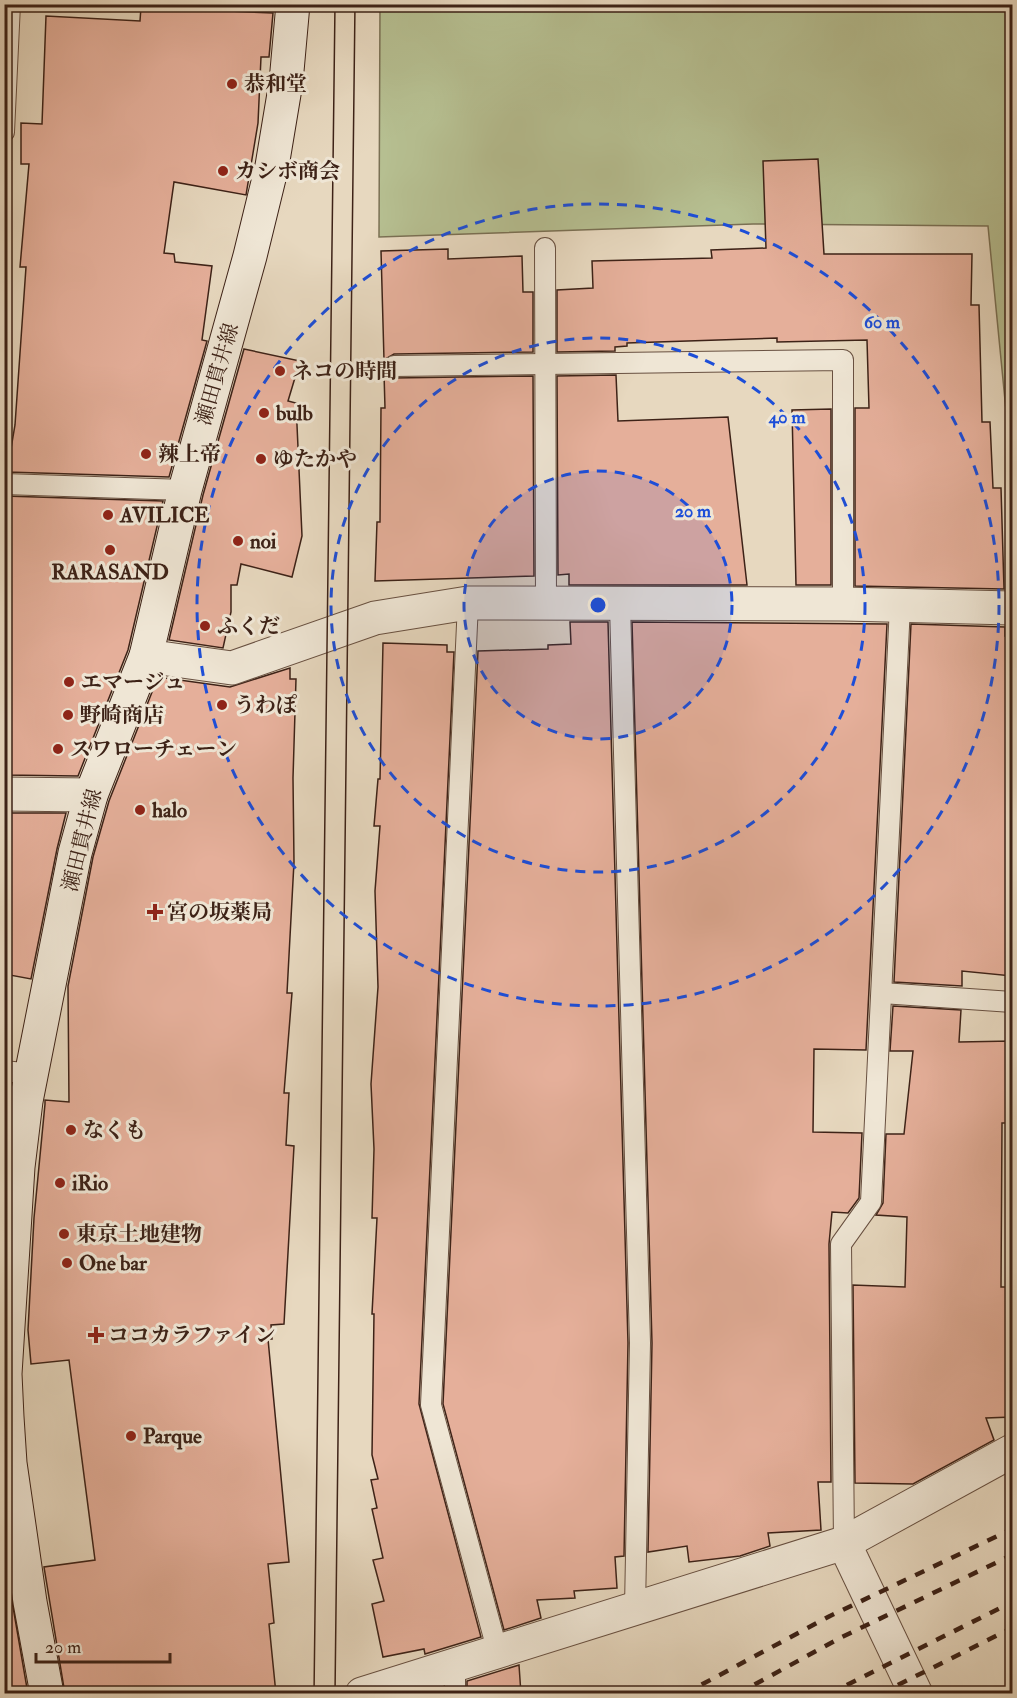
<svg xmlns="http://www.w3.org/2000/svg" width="1017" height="1698" viewBox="0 0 1017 1698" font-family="'IM FELL Double Pica','Noto Serif JP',serif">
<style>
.green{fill:#b6bf91;stroke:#7a7054;stroke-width:1.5}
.building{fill:#e5af9a;stroke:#3d2217;stroke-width:1.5}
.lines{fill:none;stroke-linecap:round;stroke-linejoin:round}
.service-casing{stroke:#685041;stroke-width:22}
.minor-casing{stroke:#685041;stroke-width:35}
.secondary-casing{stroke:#3d2217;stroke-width:35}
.service{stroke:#efe6d5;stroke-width:20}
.minor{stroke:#efe6d5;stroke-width:33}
.secondary{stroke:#efe6d5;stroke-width:33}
.tram{stroke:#3d2217;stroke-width:1.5}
.rail{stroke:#3d2217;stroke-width:4.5;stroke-dasharray:10 10;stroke-linecap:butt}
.ring{fill:none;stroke:#1d4ed8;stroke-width:3;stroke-dasharray:10 8}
.poi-dot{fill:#8f2418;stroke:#efe6d5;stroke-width:2}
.labels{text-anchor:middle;stroke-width:6;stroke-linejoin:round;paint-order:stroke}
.poi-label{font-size:21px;font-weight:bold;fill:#3d2217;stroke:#efe6d5;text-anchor:start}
.street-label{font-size:21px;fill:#3d2217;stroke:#efe6d5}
.centre{fill:#1d4ed8;stroke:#efe6d5;stroke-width:3}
.ring-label{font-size:18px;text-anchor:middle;font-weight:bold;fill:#1d4ed8;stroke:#efe6d5;stroke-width:6;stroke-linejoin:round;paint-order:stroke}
</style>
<rect width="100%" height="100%" fill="#e7d8bf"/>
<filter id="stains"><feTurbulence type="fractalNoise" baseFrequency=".00333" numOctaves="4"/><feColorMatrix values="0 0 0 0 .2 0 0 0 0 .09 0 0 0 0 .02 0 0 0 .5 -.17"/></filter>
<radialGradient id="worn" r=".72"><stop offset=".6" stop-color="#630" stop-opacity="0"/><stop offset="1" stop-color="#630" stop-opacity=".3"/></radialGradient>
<path class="green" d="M380 5H1012V472L988 226 753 224 379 237Z"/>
<g class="building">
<path d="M141 7 273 13 269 57H261L258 123 246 195 174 182 164 253 174 254 175 262 212 266 202 340 207 341 169 477 7 472 15 425 26 267H20L29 164H21V123L42 124 46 16 140 21Z"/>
<path d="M818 159 824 254H972L971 305H979L982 422H990L993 488H1001L1004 589 855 586V408H869L867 340 777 342V338L627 343V346L615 347V351L557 352V290L593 288 592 261 712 258 711 250 766 248 763 161Z"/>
<path d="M448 249V259L522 256 523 292H533V352L394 354 384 360 381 251Z"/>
<path d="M244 349 300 361 288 401 296 403 302 536 292 577 241 564 237 585H231V612L223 648 169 640 203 495Z"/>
<path d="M384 373 394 378 533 376 534 576 375 581 377 522H380L381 408H385Z"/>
<path d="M616 375 618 421 728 417 747 585H569V574L558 575 557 376Z"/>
<path d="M831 409V585H796L792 410Z"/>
<path d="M4 496 163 501 128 650 78 776 4 775Z"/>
<path d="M570 622H608L628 1343 624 1556 615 1557 617 1588 574 1591 575 1598 537 1600 541 1618 504 1630 443 1404 478 651 548 649V645L571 644Z"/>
<path d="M632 622 887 624 866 1050 814 1049 813 1132 862 1133 859 1198 848 1213 832 1212 829 1244 831 1482H818L821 1530 768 1533 770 1546 740 1556 689 1562 687 1546 648 1552 652 1343Z"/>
<path d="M911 624 1005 627V636L1012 637V976L962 971V986L894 982Z"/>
<path d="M383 643 447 645V652H454L419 1404 481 1637 425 1654 424 1649 383 1657 372 1604 384 1601 373 1560 383 1558 372 1509 377 1508 371 1480 378 1479 372 1455 374 1314H372L377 1218H372L374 1149 371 1084 378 987 375 891 380 826H374L378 779H380Z"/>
<path d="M290 668V679H296L293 778 294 862 287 993H292L284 1093H289L286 1145 294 1146 284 1324 271 1325 272 1339H268L289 1562 268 1564 274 1623 269 1624 276 1694H65L44 1567 95 1560 69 1360 31 1364 28 1330 34 1218 45 1104V1100L69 1102 68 986 93 857 109 801 158 677 230 687Z"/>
<path d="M4 813H66L57 849 31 979 4 974Z"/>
<path d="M893 1006 961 1010 959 1042 1012 1041V1123H1002L1001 1287H1012V1417L986 1418 994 1440 913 1484 855 1483 853 1285 905 1287 907 1217 876 1215 883 1203 886 1134H904L913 1051H890Z"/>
<path d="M4 1572H7L28 1694H4Z"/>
<path d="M519 1665 521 1694H467V1681Z"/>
</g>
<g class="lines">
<defs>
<g id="service">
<path d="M4 132 10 4"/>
<path d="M545 248 546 603"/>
<path d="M394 366 843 360V604"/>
<path d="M4 484 185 490"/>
<path d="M468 603 431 1405 498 1653"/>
<path d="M620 605 640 1343 635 1608"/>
<path d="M882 993 1012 1002"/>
<path d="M4 1071 32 1074"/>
<path d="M844 1543 841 1244 871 1202 900 606"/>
<path d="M455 1666V1694"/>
</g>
<g id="minor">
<path d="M146 656 232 668 375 618 468 603 843 604 1012 608"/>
<path d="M4 794 91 795"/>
<path d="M844 1543 916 1694"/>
<path d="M362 1694 844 1543 1012 1451"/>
</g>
<path id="secondary" d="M47 1694 30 1602 10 1463 7 1417 5 1374 18 1167 26 1101 75 853 91 795 146 656 185 490 250 256 272 166 286 82 293 4"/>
</defs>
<use href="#service" class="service-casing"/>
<use href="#minor" class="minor-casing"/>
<use href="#secondary" class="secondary-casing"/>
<use href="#service" class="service"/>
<use href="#minor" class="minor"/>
<use href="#secondary" class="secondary"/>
<g class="tram">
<path d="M314 1694 335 4"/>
<path d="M335 1694 355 4"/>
</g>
<g class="rail">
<path d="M684 1694 830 1616 1012 1529"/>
<path d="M737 1694 842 1637 1012 1555"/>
<path d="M829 1694 1012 1602"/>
<path d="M880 1694 1012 1628"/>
</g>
</g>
<circle cx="598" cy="605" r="134" fill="#1d4ed8" fill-opacity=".12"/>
<g class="ring">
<circle cx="598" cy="605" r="134"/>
<circle cx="598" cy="605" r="267"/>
<circle cx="598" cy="605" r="401"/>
</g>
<g class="poi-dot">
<circle cx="232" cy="84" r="6"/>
<circle cx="223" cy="171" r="6"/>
<circle cx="280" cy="371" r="6"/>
<circle cx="264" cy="413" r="6"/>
<circle cx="146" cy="454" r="6"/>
<circle cx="261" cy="459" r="6"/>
<circle cx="108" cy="515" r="6"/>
<circle cx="238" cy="541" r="6"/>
<circle cx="110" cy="550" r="6"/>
<circle cx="205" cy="626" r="6"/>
<circle cx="69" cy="682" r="6"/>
<circle cx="222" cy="705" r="6"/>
<circle cx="68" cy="715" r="6"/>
<circle cx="58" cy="749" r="6"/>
<circle cx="140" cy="810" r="6"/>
<path d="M152 903h6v6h6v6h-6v6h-6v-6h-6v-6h6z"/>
<circle cx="71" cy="1130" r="6"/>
<circle cx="60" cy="1183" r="6"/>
<circle cx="64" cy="1234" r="6"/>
<circle cx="67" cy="1263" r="6"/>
<path d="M93 1326h6v6h6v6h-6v6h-6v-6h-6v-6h6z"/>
<circle cx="131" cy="1436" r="6"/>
</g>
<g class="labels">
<g class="poi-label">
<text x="244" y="91">恭和堂</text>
<text x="235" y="178">カシボ商会</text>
<text x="292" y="378">ネコの時間</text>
<text x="276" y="420">bulb</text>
<text x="158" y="461">辣上帝</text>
<text x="273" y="466">ゆたかや</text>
<text x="120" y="522">AVILICE</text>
<text x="250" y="548">noi</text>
<text x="110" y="579" text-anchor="middle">RARASAND</text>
<text x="217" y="633">ふくだ</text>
<text x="81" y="689">エマージュ</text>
<text x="234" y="712">うわぽ</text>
<text x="80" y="722">野崎商店</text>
<text x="70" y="756">スワローチェーン</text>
<text x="152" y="817">halo</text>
<text x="167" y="919">宮の坂薬局</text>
<text x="83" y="1137">なくも</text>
<text x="72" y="1190">iRio</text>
<text x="76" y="1241">東京土地建物</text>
<text x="79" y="1270">One bar</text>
<text x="108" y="1342">ココカラファイン</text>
<text x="143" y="1443">Parque</text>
</g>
<g class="street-label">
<text transform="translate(217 374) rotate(-74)" y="7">瀬田貫井線</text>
<text transform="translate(82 840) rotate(-76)" y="7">瀬田貫井線</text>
</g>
</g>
<circle cx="598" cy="605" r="9" class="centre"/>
<g class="ring-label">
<text x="882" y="328">60 m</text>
<text x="787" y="423">40 m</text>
<text x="693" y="517">20 m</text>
</g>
<rect width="1017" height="1698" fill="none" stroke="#e7d8bf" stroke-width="24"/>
<rect x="6" y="6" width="1005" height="1686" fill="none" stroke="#3d2217" stroke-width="3"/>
<rect x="12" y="12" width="993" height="1674" fill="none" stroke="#3d2217" stroke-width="1.5"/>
<path d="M36 1653v9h134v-9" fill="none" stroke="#3d2217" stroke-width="3"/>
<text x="45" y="1653" font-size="18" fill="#3d2217" stroke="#efe6d5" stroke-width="4.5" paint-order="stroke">20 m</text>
<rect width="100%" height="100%" filter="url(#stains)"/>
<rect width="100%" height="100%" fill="url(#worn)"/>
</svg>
